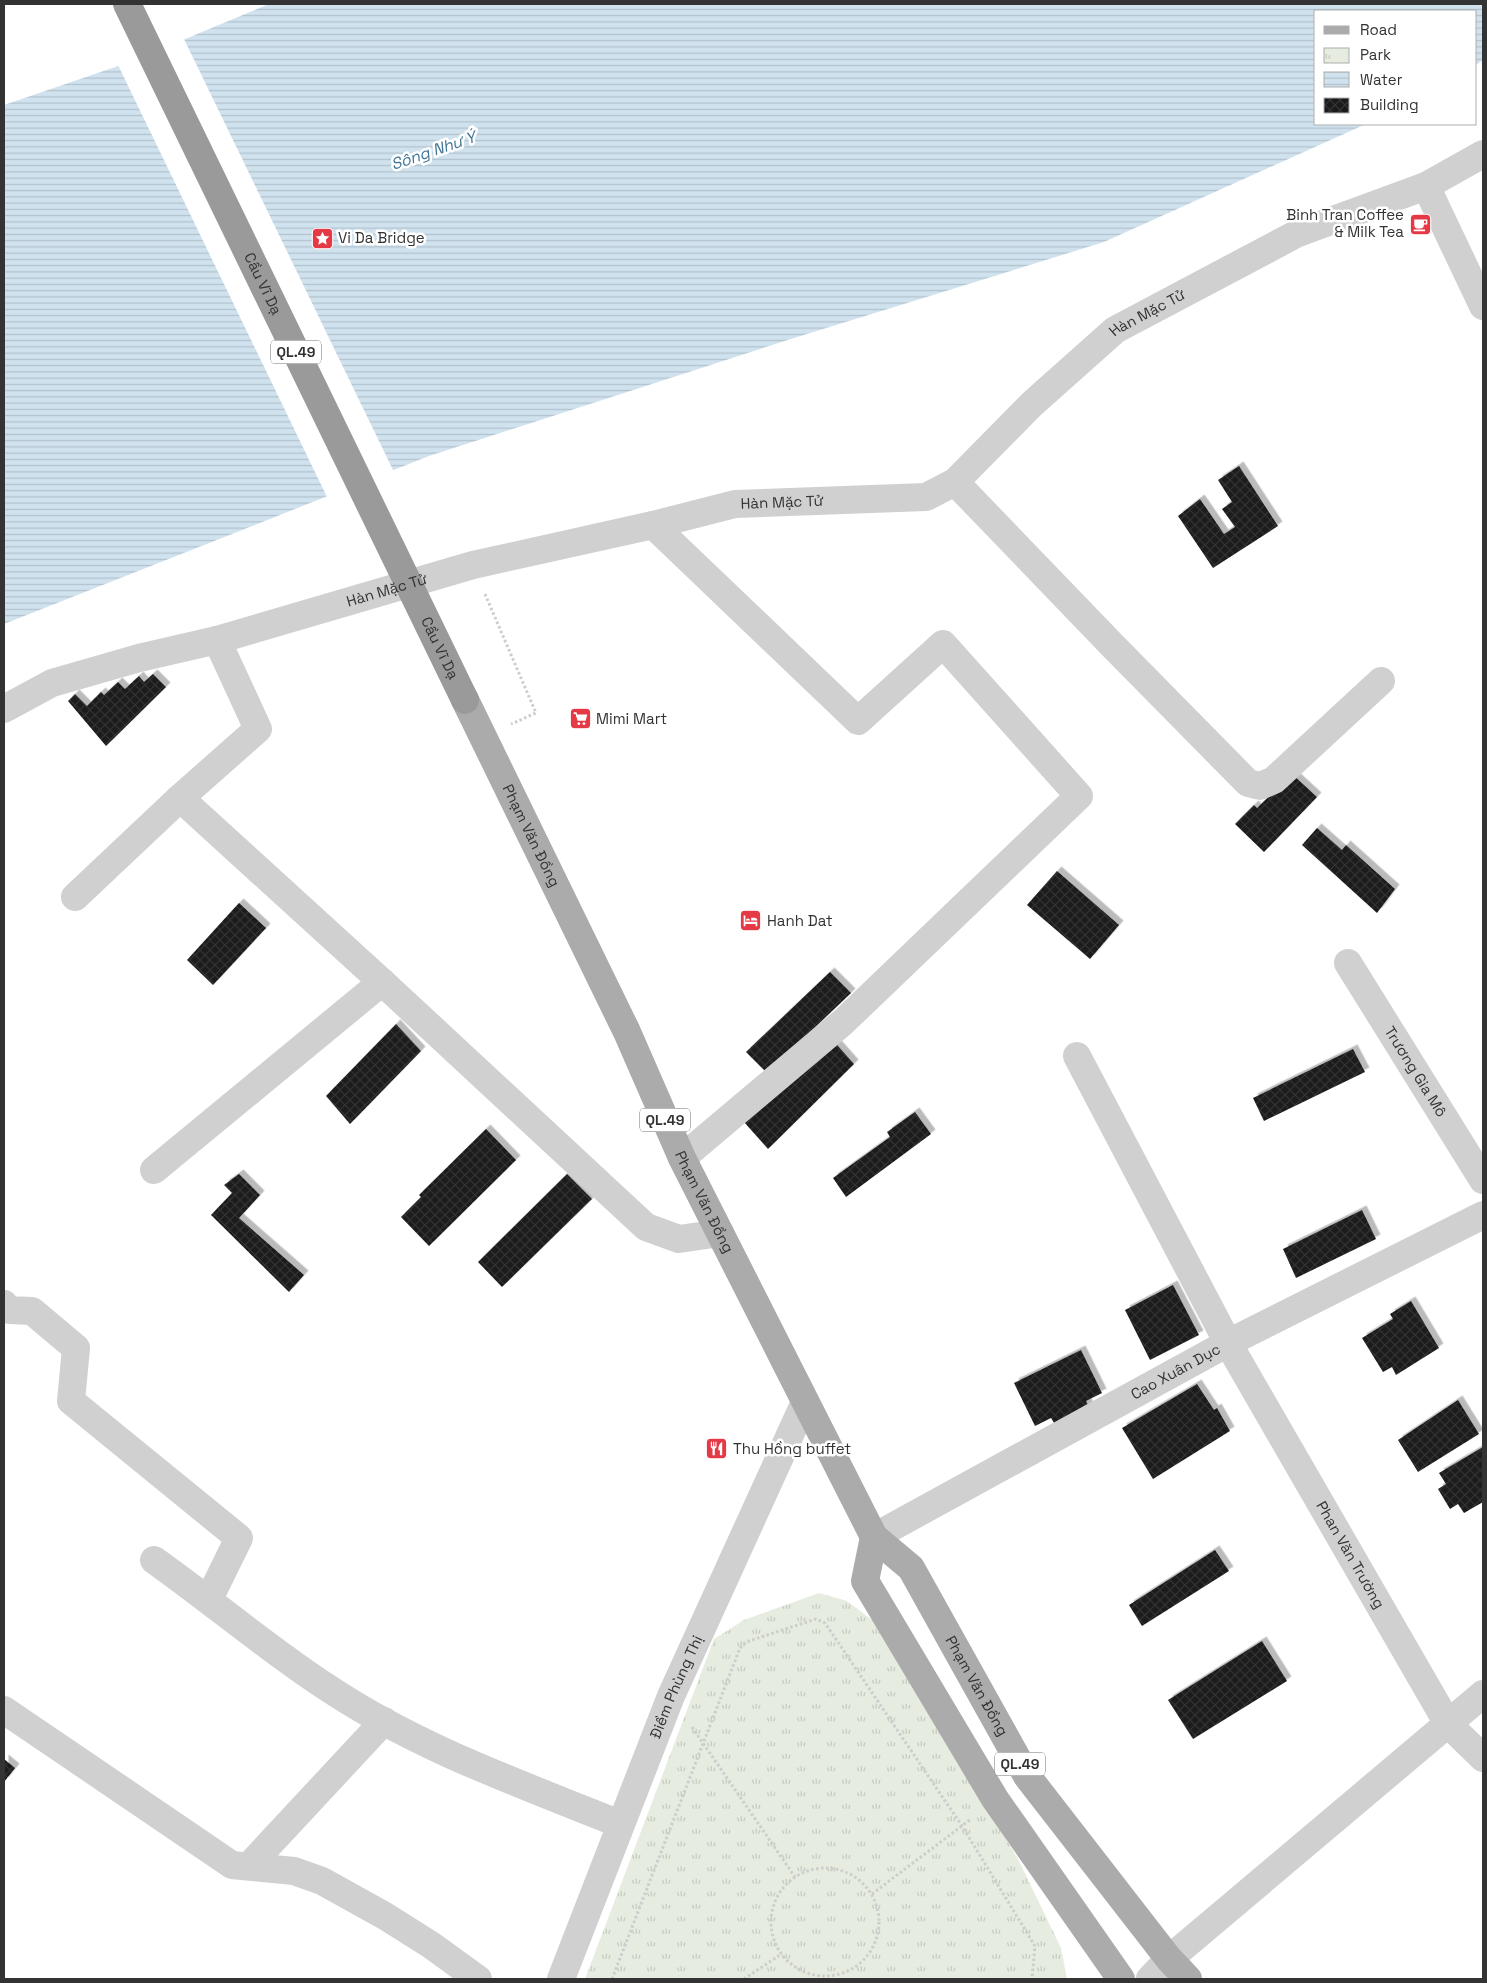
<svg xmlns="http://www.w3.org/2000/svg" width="1487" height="1983" viewBox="0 0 1487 1983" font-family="'Space Grotesk',sans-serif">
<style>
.park{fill:url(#park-tufts)}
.water{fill:url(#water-rules)}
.pier{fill:#fff}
.building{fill:url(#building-cross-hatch);filter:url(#shadow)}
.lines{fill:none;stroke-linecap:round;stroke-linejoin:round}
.path{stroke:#cdcdcd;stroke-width:3;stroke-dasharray:2.5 2.5;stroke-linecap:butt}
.minor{stroke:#d0d0d0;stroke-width:28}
.major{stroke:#ababab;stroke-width:28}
.highway-bridge{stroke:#9a9a9a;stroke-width:28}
.labels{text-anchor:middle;stroke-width:5;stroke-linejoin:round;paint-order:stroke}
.shield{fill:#fff;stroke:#707070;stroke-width:1}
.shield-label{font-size:14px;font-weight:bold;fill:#333}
.poi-label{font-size:15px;fill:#333;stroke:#fff;text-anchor:start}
.street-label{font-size:15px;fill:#333;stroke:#fff}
.water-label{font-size:16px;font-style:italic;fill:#3f7597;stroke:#fff}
</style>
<defs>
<pattern id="park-tufts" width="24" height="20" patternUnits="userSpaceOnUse" patternTransform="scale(1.25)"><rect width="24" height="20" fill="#e6ecdf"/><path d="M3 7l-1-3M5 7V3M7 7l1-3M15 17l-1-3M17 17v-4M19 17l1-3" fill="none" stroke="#c6cbc0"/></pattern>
<pattern id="water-rules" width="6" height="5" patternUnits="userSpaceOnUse" patternTransform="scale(1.25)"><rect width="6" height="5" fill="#cfe2ee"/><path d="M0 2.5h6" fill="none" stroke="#b2c2cd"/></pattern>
<pattern id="building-cross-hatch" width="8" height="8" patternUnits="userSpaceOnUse" patternTransform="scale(1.25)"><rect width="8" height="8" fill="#1a1a1a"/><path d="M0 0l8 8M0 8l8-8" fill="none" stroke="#333"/></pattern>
<filter id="shadow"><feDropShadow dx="4.5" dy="-4.5" stdDeviation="0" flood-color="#0004"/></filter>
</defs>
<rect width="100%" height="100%" fill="#fff"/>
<path class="park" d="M819 1593 847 1601 875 1622 1018 1859 1061 1948 1067 1979H585L714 1639 744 1620Z"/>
<path class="water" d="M269 4H1483V60L1476 65V11H1316V124H1366L1104 242 794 338 429 456 4 624V105L130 62Z"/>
<path class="pier" d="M183 37 394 472 328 499 117 63Z"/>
<g class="building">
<path d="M1239 466 1278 526 1213 568 1178 516 1200 499 1224 534 1235 527 1222 509 1232 502 1218 480Z"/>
<path d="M153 674 166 687 106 746 68 701 75 694 87 706 101 692 104 695 118 682 125 689 139 676 144 682Z"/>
<path d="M1292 774 1317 797 1264 852 1235 824 1254 805 1257 808Z"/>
<path d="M1317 828 1342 850 1346 845 1395 889 1377 913 1302 845Z"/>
<path d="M1057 871 1119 925 1090 959 1027 905Z"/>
<path d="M239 903 266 928 213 985 187 960Z"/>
<path d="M830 972 851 993 767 1073 746 1052Z"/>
<path d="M396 1024 421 1051 350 1124 326 1096Z"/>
<path d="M830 1037 854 1064 768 1149 744 1122Z"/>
<path d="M1353 1049 1365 1072 1264 1121 1253 1098Z"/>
<path d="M915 1112 931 1134 846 1197 833 1178 890 1137 887 1132Z"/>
<path d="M486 1129 516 1160 429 1246 401 1217 421 1197 419 1195Z"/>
<path d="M239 1174 260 1195 239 1218 304 1275 289 1292 211 1215 232 1193 224 1185Z"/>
<path d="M567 1174 592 1199 502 1287 478 1262Z"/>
<path d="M1362 1210 1376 1239 1296 1278 1283 1249Z"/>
<path d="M1173 1285 1199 1335 1150 1360 1125 1310Z"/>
<path d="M1411 1301 1439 1348 1396 1375 1392 1367 1383 1372 1362 1338 1393 1319 1390 1314Z"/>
<path d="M1081 1350 1102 1393 1086 1401 1090 1409 1056 1426 1051 1418 1035 1426 1014 1383Z"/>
<path d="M1197 1384 1214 1410 1217 1408 1230 1431 1153 1479 1122 1428Z"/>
<path d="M1458 1400 1479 1434 1418 1472 1398 1440Z"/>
<path d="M1483 1447V1502L1464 1513 1458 1504 1450 1509 1438 1489 1446 1484 1439 1473Z"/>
<path d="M1215 1550 1229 1571 1142 1626 1129 1605Z"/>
<path d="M1262 1641 1287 1681 1193 1739 1168 1700Z"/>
<path d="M4 1759 15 1768 4 1782Z"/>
</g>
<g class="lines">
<g class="path">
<path d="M485 594 536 713 511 724"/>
<path d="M692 1727 795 1877"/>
<circle cx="825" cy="1922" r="54"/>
<path d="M872 1894 971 1819"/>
<path d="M612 1979 740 1648 746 1642 816 1619 825 1623 962 1826 1035 1946 1032 1979"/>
<path d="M744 1979 780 1955"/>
</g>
<g class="minor">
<path d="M1426 186 1483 306"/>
<path d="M955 482 1112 645 1248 783 1260 786 1274 780 1381 681"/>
<path d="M653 525 858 721 943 644 1079 796 843 1022 682 1158"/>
<path id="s1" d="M4 709 52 683 139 658 217 640 473 565 653 525 735 504 926 497 955 482 1032 404 1115 330 1298 233 1426 186 1483 154"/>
<path d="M180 798 382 982 646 1227 679 1239 720 1233"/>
<path d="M75 897 180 798 258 729 217 640"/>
<path id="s2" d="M1348 963 1483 1180"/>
<path id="s3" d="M1077 1056 1228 1343 1448 1724 1483 1758"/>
<path d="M154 1170 382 982"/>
<path d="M4 1304 9 1310 32 1311 76 1348 71 1401 239 1538 209 1599"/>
<path id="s4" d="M874 1537 1228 1343 1483 1215"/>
<path d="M154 1560C213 1602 268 1649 328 1688 418 1748 521 1784 620 1824"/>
<path d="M4 1710 232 1865 294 1871 322 1881 385 1916 431 1945 478 1979"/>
<path d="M249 1866 384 1721"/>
<path id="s5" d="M561 1979 671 1696 805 1402"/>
<path d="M1150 1979 1169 1959 1483 1694"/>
</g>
<g class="major">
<path id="s6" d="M465 700 627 1032 682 1158 874 1537 911 1568 1027 1776 1169 1959 1188 1979"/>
<path d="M874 1537 865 1581 995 1799 1121 1979"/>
</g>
<path class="highway-bridge" id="s7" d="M127 4 465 700"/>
</g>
<defs>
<symbol id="cafe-square" viewBox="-11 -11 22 22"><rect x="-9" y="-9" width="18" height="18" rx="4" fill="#e63946" stroke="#fff"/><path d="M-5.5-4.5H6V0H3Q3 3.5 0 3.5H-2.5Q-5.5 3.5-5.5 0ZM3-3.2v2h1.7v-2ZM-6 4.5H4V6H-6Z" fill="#fff"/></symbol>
<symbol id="sight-square" viewBox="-11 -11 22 22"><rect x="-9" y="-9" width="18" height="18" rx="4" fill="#e63946" stroke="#fff"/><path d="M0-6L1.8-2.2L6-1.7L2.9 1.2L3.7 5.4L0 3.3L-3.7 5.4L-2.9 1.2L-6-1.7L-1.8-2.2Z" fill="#fff"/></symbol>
<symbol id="supermarket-square" viewBox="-11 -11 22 22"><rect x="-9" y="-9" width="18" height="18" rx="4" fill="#e63946" stroke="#fff"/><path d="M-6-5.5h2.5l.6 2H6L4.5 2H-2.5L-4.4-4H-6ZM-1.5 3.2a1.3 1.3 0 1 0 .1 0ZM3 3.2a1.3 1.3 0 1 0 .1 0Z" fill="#fff"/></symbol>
<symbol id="hotel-square" viewBox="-11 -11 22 22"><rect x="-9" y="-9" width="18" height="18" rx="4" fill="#e63946" stroke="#fff"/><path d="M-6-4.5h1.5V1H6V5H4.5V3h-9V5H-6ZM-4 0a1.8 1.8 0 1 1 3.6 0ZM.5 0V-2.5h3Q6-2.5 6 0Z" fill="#fff"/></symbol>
<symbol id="restaurant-square" viewBox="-11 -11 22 22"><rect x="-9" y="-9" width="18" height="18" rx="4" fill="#e63946" stroke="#fff"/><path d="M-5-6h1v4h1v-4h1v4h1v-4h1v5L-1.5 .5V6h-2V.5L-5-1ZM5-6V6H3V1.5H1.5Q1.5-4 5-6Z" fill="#fff"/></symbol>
</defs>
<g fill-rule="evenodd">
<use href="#cafe-square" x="1408" y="212" width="25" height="25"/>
<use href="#sight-square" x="310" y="226" width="25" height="25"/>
<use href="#supermarket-square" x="568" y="706" width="25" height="25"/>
<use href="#hotel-square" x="738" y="908" width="25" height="25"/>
<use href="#restaurant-square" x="704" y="1436" width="25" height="25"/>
</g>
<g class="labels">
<g class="shield">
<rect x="271" y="340.5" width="50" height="23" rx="4"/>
<rect x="640" y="1108.5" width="50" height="23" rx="4"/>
<rect x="995" y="1752.5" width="50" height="23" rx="4"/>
</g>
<g class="shield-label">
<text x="296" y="357">QL.49</text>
<text x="665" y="1125">QL.49</text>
<text x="1020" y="1769">QL.49</text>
</g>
<g class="poi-label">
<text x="1404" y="220" text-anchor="end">Binh Tran Coffee<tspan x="1404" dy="17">&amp; Milk Tea</tspan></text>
<text x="338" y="243">Vi Da Bridge</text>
<text x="596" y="724">Mimi Mart</text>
<text x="767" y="926">Hanh Dat</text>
<text x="733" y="1454">Thu Hồng buffet</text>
</g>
<g class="street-label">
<text dy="5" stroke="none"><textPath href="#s7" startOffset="311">Cầu Vĩ Dạ</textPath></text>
<text dy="5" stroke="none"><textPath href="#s1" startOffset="1242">Hàn Mặc Tử</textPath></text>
<text dy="5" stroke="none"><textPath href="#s1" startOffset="808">Hàn Mặc Tử</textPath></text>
<text dy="5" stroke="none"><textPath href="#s1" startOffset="402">Hàn Mặc Tử</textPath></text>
<text dy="5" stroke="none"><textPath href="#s7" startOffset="716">Cầu Vĩ Dạ</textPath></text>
<text dy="5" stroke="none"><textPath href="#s6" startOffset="151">Phạm Văn Đồng</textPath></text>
<text dy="5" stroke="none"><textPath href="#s2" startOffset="128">Trương Gia Mô</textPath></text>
<text dy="5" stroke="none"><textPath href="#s6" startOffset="556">Phạm Văn Đồng</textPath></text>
<text dy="5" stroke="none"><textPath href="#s4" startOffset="344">Cao Xuân Dục</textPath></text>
<text dy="5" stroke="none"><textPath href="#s3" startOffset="569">Phan Văn Trường</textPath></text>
<text dy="5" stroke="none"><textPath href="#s6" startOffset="1115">Phạm Văn Đồng</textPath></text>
<text dy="5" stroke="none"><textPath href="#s5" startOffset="314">Điềm Phùng Thị</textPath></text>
</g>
<g class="water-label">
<text transform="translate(433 150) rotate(-19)" y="6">Sông Như Ý</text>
</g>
</g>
<rect width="1487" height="1983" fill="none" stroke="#333333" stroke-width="10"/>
<rect x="1314" y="10" width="162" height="115" fill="#ffffff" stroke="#adadad"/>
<rect x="1324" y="26" width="25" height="8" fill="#ababab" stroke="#adadad"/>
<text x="1360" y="35" font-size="15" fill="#333333">Road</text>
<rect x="1324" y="48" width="25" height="15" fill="url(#park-tufts)" stroke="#adadad"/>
<text x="1360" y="60" font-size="15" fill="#333333">Park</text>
<rect x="1324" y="72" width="25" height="15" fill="url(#water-rules)" stroke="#adadad"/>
<text x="1360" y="85" font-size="15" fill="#333333">Water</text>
<rect x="1324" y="98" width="25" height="15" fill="url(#building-cross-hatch)" stroke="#adadad"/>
<text x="1360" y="110" font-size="15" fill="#333333">Building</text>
</svg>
